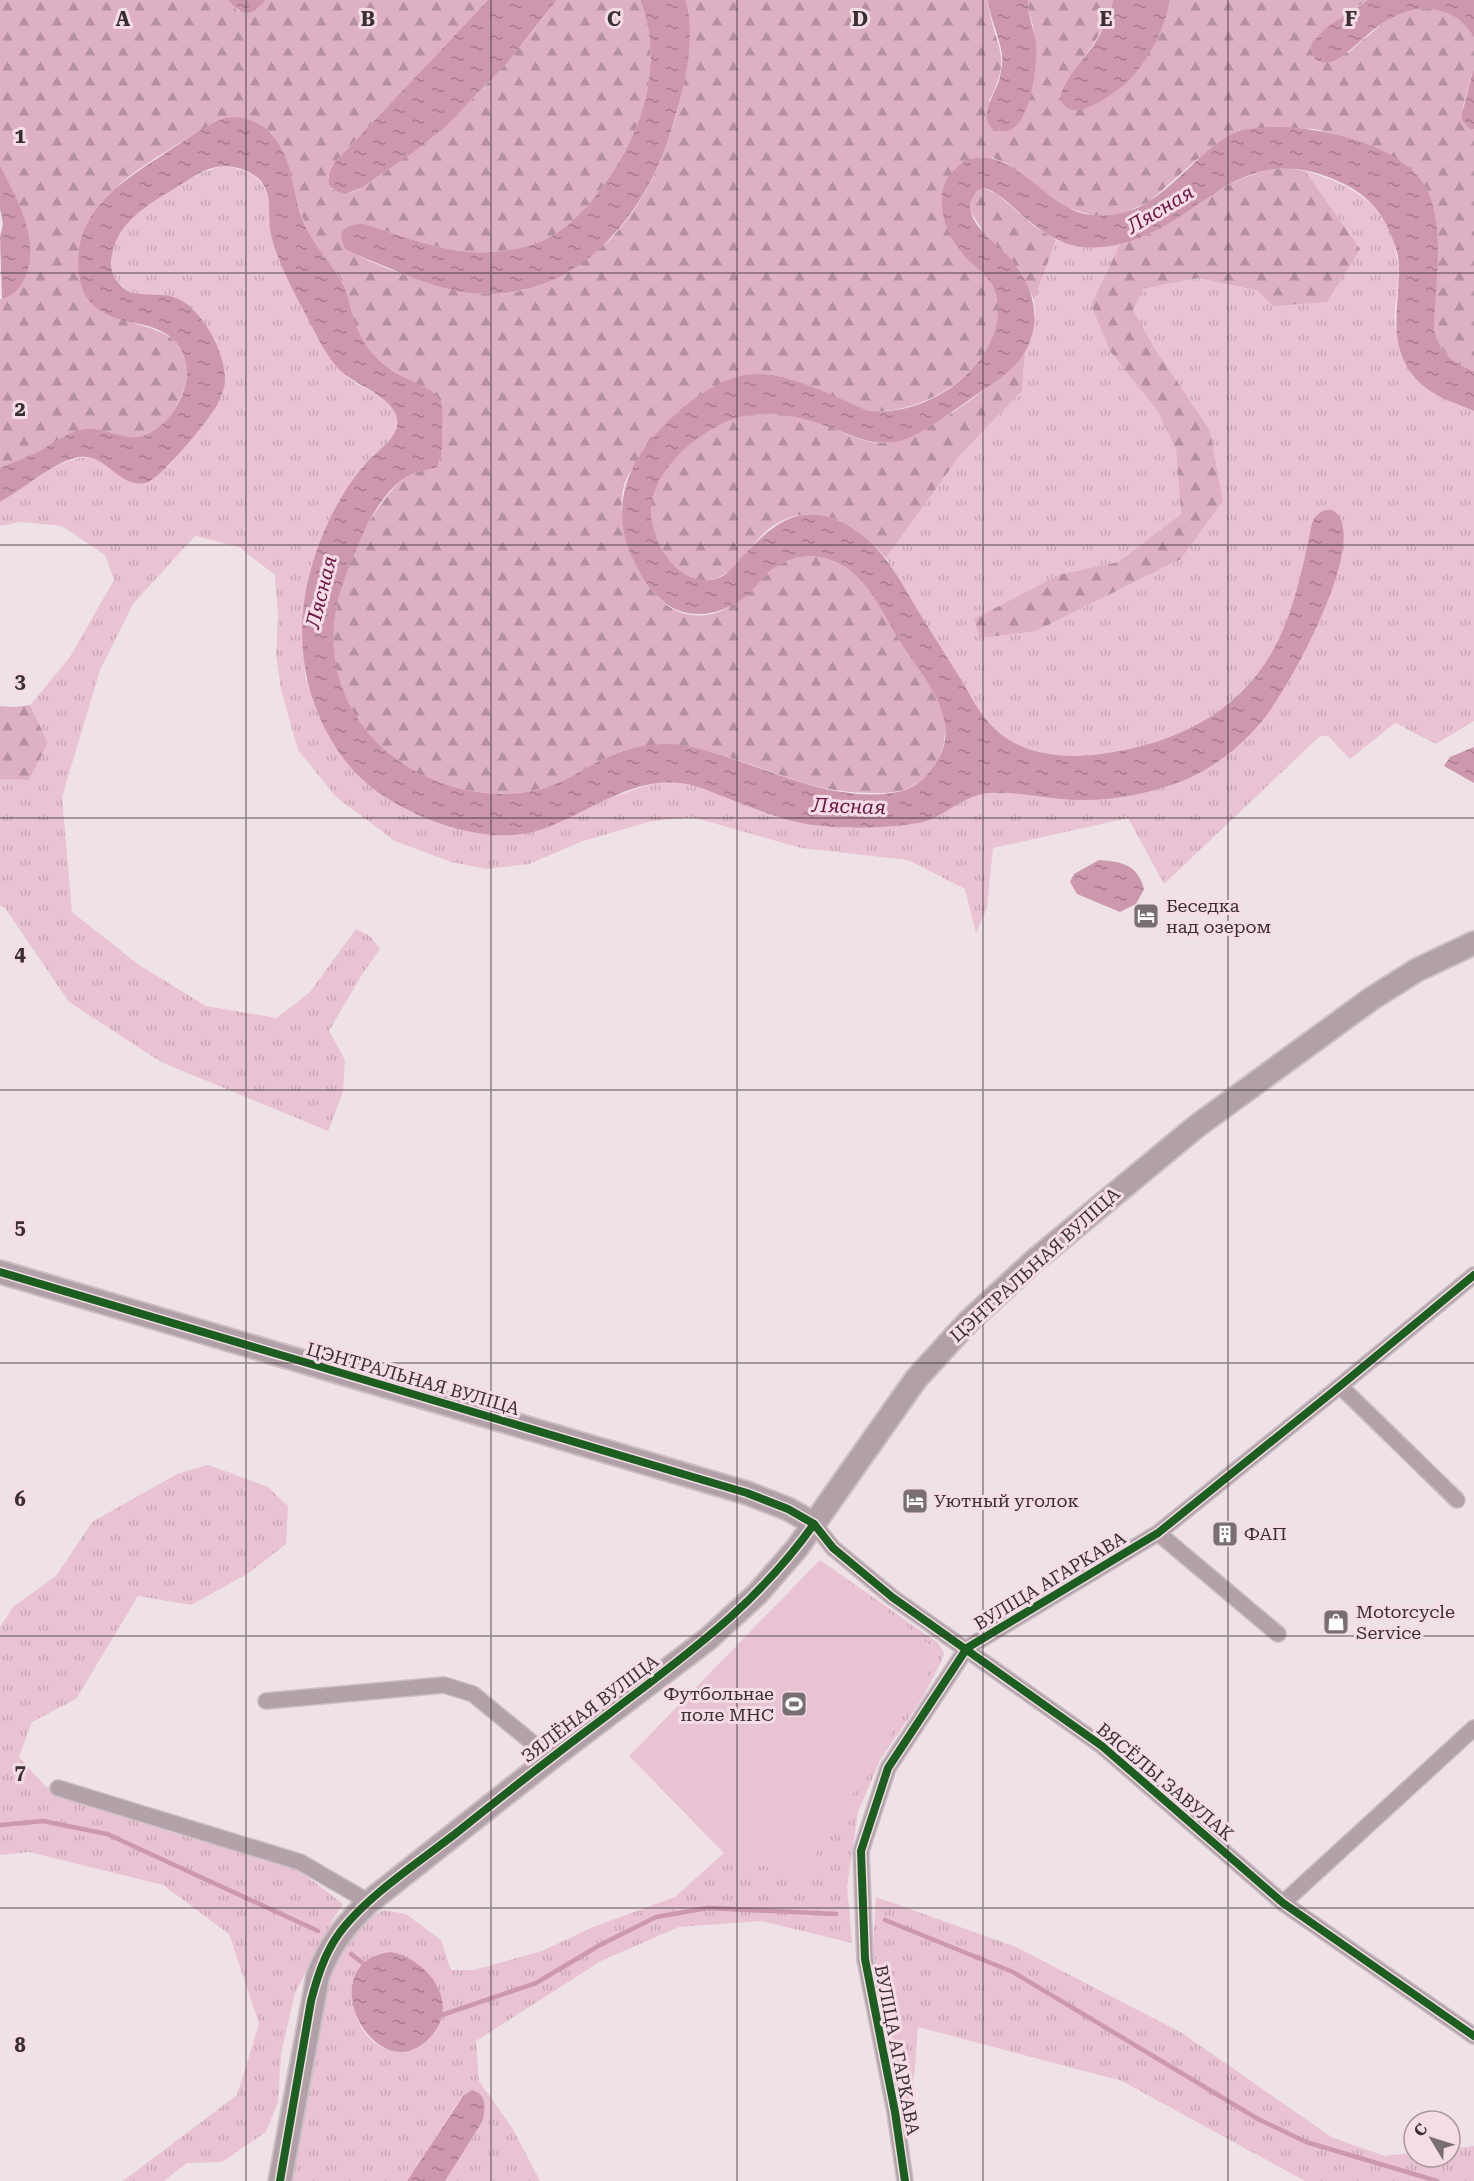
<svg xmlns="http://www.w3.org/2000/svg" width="1474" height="2181" viewBox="0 0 1474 2181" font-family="'Roboto Serif',serif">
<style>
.grass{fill:url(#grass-tufts);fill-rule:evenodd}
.forest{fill:url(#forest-firs)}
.garden{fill:#e9c3d3}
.water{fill:url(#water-ripples)}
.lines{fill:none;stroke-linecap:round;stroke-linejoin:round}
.stream{stroke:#cd97ae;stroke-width:4.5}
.street-casing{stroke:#cabfc4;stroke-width:18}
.secondary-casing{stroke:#cabfc4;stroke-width:26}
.street{stroke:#b2a1a8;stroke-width:15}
.secondary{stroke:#b1a0a7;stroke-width:22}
.cycleway-casing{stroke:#f5dce6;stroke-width:11}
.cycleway{stroke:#1b5e20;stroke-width:8}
.grid{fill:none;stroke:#392f33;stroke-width:1.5;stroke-opacity:0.55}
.labels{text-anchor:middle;stroke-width:6;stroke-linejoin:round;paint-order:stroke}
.poi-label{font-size:18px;fill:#392f33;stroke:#f5dce6;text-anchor:start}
.street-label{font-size:18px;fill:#392f33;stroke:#f5dce6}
.water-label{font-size:20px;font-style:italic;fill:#6c1646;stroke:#f5dce6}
.grid-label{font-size:20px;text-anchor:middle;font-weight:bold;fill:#392f33;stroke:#f5dce6;stroke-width:6;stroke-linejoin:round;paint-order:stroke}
</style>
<defs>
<pattern id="grass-tufts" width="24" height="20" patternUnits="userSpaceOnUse" patternTransform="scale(1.5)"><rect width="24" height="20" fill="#e9c3d3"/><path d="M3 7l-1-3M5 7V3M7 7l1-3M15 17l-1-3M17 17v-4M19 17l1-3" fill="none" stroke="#c9a8b6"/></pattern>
<pattern id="forest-firs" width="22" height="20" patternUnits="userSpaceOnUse" patternTransform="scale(1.5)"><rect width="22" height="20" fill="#deb0c4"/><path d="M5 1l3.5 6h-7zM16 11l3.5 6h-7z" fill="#b590a0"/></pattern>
<pattern id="water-ripples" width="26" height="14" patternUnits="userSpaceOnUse" patternTransform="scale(1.5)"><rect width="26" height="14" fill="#cd97ae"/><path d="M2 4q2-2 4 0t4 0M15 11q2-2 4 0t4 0" fill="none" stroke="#a77c8e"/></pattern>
</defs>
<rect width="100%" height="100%" fill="#efe2e7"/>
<g class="grass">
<path d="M224 166C265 172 270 189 270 227 288 264 307 300 325 337 331 348 336 365 344 374 359 389 394 396 398 420 400 439 374 454 363 466 355 475 348 485 342 496 305 559 298 608 306 680L617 796C638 788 660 779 684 783 714 789 744 806 774 816 814 830 882 831 923 821 935 818 945 812 956 805L973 702 886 558 961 454 1022 391 1025 351 1031 339 1035 312 1034 300 1056 240C1076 247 1100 248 1120 244L1091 305 1110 351 1158 412 1176 449 1181 514 1118 562 1061 574 1036 631 1181 559 1223 501 1210 430 1155 349 1132 310 1143 289 1198 278 1256 290 1275 306 1330 207 1305 171C1361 187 1399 213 1398 277 1398 289 1393 316 1395 327 1396 331 1444 396 1449 400 1455 405 1467 408 1474 411V721L1436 744 1395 723 1350 759 1328 736H1320L1164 884 1128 818 993 848 987 908 976 933 965 889 908 860 801 848 692 817 652 821 583 841 529 864 487 869 451 862 395 841 336 797 298 750 281 690 276 655 278 617 275 575 239 547 195 536 133 604 100 670 62 797 72 912 139 965 206 1006 277 1018 310 992 356 929 370 936 380 949 363 973 329 1031 345 1060 343 1092 328 1131 161 1062 69 1002 5 908 0 905V779L29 780 48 743 30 705 70 657 114 580 105 555 62 526 21 522 0 526V502C25 489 67 449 96 459 107 463 117 473 126 480L168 467 211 415 222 394 225 381 224 367 220 354 161 296C149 296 136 296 126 289 101 273 112 238 129 220 147 201 198 170 224 166Z"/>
<path d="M208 1465 268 1487 288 1506 286 1544 249 1573 191 1605 138 1596 76 1699 32 1722 19 1757 46 1787 167 1831 279 1861 300 1871 343 1904 334 1918 295 1993 281 2054 278 2102 266 2132 222 2162 187 2163 164 2181H123L237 2095 259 2024 229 1934 163 1885 29 1852 0 1855V1627L13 1607 56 1576 92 1522 177 1474Z"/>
<path d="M820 1560 938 1643 944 1653 941 1662 922 1699 881 1758 858 1812 847 1887 852 1943 761 1921 679 1927 601 1961 476 2041 479 2081 513 2129 540 2181H445L482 2122 462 2096 407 2181H286L326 1977 351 1931 383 1910 406 1914 441 1940 451 1970H474L542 1951 593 1927 675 1897 724 1853 801 1877 940 1653ZM364 1964 439 2025C417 2057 380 2061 360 2025 354 2014 354 1996 352 1983Z"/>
<path d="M876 1897 1016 1947 1182 2033 1333 2138 1385 2156 1414 2153V2157H1450V2149L1474 2146V2181H1305L1122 2081 918 2027 915 2068 907 2126 885 2029 873 1948Z"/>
</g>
<g class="forest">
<path d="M0 0H227L238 11 257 10 266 0H488L336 161 328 177 332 189 346 194C362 190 376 178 389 169 456 123 508 65 557 0H640C667 67 639 142 596 195 583 212 565 230 546 239 532 246 517 249 502 251 455 258 409 238 365 224L341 236 342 242C353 258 395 271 414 278 437 286 465 293 489 294 527 295 561 279 589 256 598 249 609 242 616 233 647 198 665 156 677 112 686 77 695 35 686 0H988C992 46 1015 52 989 101L1023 116C1035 86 1038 64 1034 32 1033 21 1027 12 1028 0H1113C1106 34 1081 59 1063 87L1097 103C1108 96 1120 90 1128 80 1148 59 1165 29 1170 0H1368L1353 9 1311 47 1315 59 1349 52 1384 22 1399 13 1427 8 1442 10 1455 16 1468 27 1474 38V67L1463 107 1470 129H1474V371C1452 363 1440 352 1434 330L1437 233 1383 152 1360 141 1315 129 1258 128 1196 160 1150 201 1124 213 1109 215H1092L1067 208 1005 163 993 158 979 157 954 169 979 269C986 276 994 285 997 295 1016 360 922 420 866 410 828 395 790 375 748 375 720 398 692 421 664 444 654 452 639 460 631 471 613 494 624 543 637 567 649 589 665 612 692 615 728 619 746 593 769 572 801 545 839 555 865 584 876 596 884 613 892 627 908 655 934 680 943 713 950 740 939 771 914 785 902 793 888 793 874 793 851 793 829 790 807 784 741 765 675 724 606 758 586 768 567 781 546 787 488 805 417 784 376 742 359 725 343 701 337 677 322 619 353 534 392 490 397 484 404 478 411 474 423 469 432 472 440 462L430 391C400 375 366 360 355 324 351 309 349 295 342 281 329 260 311 243 303 219 293 193 292 161 276 139 266 125 246 115 229 118 213 120 131 172 119 185 105 200 95 221 84 238 77 248 78 261 79 272 84 346 208 302 184 388 179 405 167 422 153 432 133 446 111 429 90 429 70 429 53 444 36 453 25 459 12 463 0 468V299H2L16 199 0 166Z"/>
<path d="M1287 168 1305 171 1360 249 1327 302 1274 306 1256 290 1198 278 1143 289 1133 310 1155 349 1210 430 1223 501 1181 559 1036 631 980 638 974 619 1061 574 1118 562 1181 514 1176 449 1158 412 1110 351 1091 305 1120 244C1130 241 1141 238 1151 233 1195 210 1234 170 1287 168Z"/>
<path d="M983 188 997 194 1034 226 1056 240 1034 300 1020 270 985 234 970 211C970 200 972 192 983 188Z"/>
<path d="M1025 351 1022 391 961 454 886 558C855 521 806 495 764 533 750 546 740 565 723 575 685 598 648 541 650 507 651 487 666 466 680 452 722 412 769 404 823 424 842 432 862 443 883 443 917 444 1005 379 1025 351Z"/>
<path d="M30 705 48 743 29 780 0 779V706L14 707Z"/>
</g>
<path class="garden" d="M820 1560 940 1653 801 1877 724 1853 629 1756Z"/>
<g class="water">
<path d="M227 0H266C251 18 243 16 227 0Z"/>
<path d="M488 0H557L506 64 446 126 415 151 363 187 346 194C324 190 325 177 336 161Z"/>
<path d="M640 0H686C696 39 685 84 674 121 651 207 585 294 488 294 456 294 425 283 396 271 380 264 362 258 346 249 333 231 348 223 365 224 409 238 455 258 502 251 517 249 532 246 546 239 565 230 583 212 596 195 639 142 667 67 640 0Z"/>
<path d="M988 0H1028C1027 16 1035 30 1036 45 1038 65 1030 136 1001 131 973 127 994 95 999 81 1001 72 1003 63 1002 54 999 35 990 19 988 0Z"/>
<path d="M1113 0H1170C1165 29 1149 60 1128 81 1117 92 1077 122 1064 105 1062 103 1060 100 1061 97 1061 82 1087 56 1095 43 1103 30 1110 15 1113 0Z"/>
<path d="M1368 0H1474V38C1457 4 1416 2 1386 21 1369 31 1355 48 1338 59 1329 63 1324 64 1315 59L1311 47 1313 41 1326 28Z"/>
<path d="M1474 67V129H1470L1462 120V114Z"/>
<path d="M239 117C253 120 265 125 274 137 292 158 293 192 302 218 311 242 328 259 341 280 351 297 351 318 360 335 370 356 390 371 410 380 419 384 431 389 437 396 445 405 442 421 442 431 442 443 443 457 437 467 429 470 420 471 412 474 379 489 360 539 348 570 328 619 327 670 356 716 392 776 478 808 545 788 562 782 578 773 594 764 627 746 660 739 697 748 761 764 830 805 898 792 913 789 925 779 934 766 967 720 921 676 898 638 882 612 871 584 845 567 820 551 793 553 770 571 761 579 754 590 745 597 718 618 681 622 656 595 646 585 638 570 632 557 607 500 632 453 676 414 696 396 719 380 746 375 783 369 832 396 866 410 925 421 1008 363 997 298 994 279 975 268 963 254 951 240 942 222 942 203 941 191 945 179 954 170 992 131 1036 192 1069 208 1081 215 1095 216 1109 215 1161 212 1189 157 1232 134 1244 128 1259 128 1272 127 1320 126 1411 145 1430 196 1444 235 1435 288 1434 330 1440 352 1452 363 1474 371V411C1454 403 1430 395 1415 378 1383 339 1403 300 1398 256 1396 246 1391 235 1387 226 1377 206 1362 192 1342 183 1234 132 1201 232 1110 246 1067 253 1043 234 1013 207 1004 199 996 191 983 188L977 191C972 198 968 204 971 213 977 231 996 243 1008 256 1037 287 1046 332 1015 365 1003 377 989 386 976 395 954 410 932 428 908 438 883 449 860 439 837 430 784 409 740 404 693 442 674 457 657 477 652 501 644 535 680 595 721 577 730 572 737 562 744 555 776 521 803 500 849 526 884 546 900 581 920 614 934 637 949 660 963 683 972 699 981 716 995 729 1023 756 1065 759 1102 754 1185 742 1253 706 1285 625 1298 592 1305 558 1312 523 1319 507 1337 504 1342 523 1355 566 1290 687 1262 721 1241 746 1216 766 1187 779 1154 793 1112 801 1076 800 1047 799 1018 791 989 793 964 795 948 814 926 821 896 829 844 829 813 825 781 821 751 807 722 796 709 791 694 784 680 783 630 776 580 819 533 832 482 845 410 818 370 786 345 766 327 737 316 708 288 635 305 556 345 491 351 481 358 472 366 463 377 451 404 435 396 415 388 395 358 386 342 372 333 364 328 355 321 344 305 311 276 265 270 229 268 212 272 195 261 181 252 171 236 166 224 166 205 167 190 179 175 188 148 205 118 221 112 255 110 264 111 273 117 281 131 302 156 290 176 298 201 307 226 353 225 380 225 388 221 397 217 405 209 420 162 477 148 482 141 485 132 483 126 480 110 471 99 454 79 457 56 460 21 491 0 502V468C11 463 23 459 33 454 51 446 66 431 86 429 108 427 131 446 152 432 181 414 202 366 173 339 151 319 116 326 94 306 82 295 79 281 78 265 77 212 118 184 158 158 175 146 193 135 211 124L225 118Z"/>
<path d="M0 166C17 199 41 240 25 278 19 289 14 295 2 299L0 237 3 224 0 209Z"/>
<path d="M1474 747V783L1444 766 1450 757Z"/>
<path d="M1099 860C1122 862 1137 864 1144 889L1136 904 1120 912 1077 894 1070 882 1074 874Z"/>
<path d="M391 1952C426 1959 460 2000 433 2034 379 2100 305 1963 391 1952Z"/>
<path d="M472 2090C487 2094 486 2109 482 2122L445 2181H407L463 2096Z"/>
</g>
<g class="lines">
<g class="stream">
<path d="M0 1825 43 1821 107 1834 318 1931"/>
<path d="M885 1920 1013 1972 1258 2119 1306 2142 1437 2181"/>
<path d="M351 1954 364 1964"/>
<path d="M442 2015 536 1983 600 1945 656 1917 708 1908 836 1914"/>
</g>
<defs>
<g id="street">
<path d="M1340 1386 1457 1500"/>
<path d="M814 1524 833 1548 892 1597 1102 1746 1283 1903 1474 2036"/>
<path d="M1158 1533 1278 1634"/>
<path d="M266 1701 444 1685 473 1694 551 1758"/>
<path d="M58 1788 300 1862 369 1902"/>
<path d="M1283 1903 1474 1728"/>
<path d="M905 2181 895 2112 865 1959 861 1851 888 1768 967 1648 1158 1533 1340 1386 1474 1275"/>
</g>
<g id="secondary">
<path d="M0 1272 747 1493 788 1509 814 1524"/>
<path d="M280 2181 318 1976C329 1946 345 1925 369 1902L551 1758 708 1639 757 1594 797 1548 916 1379 969 1321 1034 1261 1197 1126 1371 999 1417 970 1474 943"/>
</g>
</defs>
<use href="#street" class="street-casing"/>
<use href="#secondary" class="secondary-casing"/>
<use href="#street" class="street"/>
<use href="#secondary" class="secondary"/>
<defs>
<g id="cycleway">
<path d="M0 1272 747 1493 788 1509 814 1524 833 1548 892 1597 1102 1746 1283 1903 1474 2036"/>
<path d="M280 2181 311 2001C317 1978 324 1955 338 1935 364 1898 419 1862 455 1834 506 1793 557 1753 609 1714 687 1654 756 1606 814 1524"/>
<path d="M905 2181 895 2112 865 1959 861 1851 888 1768 967 1648 1158 1533 1340 1386 1474 1275"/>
</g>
</defs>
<use href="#cycleway" class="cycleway-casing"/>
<use href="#cycleway" class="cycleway"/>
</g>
<path class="grid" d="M246 0V2181M491 0V2181M737 0V2181M983 0V2181M1228 0V2181M0 273H1474M0 545H1474M0 818H1474M0 1090H1474M0 1363H1474M0 1636H1474M0 1908H1474"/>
<defs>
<symbol id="hotel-square" viewBox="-11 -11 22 22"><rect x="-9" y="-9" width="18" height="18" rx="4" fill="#796e72" stroke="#f5dce6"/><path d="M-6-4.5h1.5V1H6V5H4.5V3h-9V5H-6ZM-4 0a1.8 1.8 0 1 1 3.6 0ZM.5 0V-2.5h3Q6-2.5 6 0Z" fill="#fff"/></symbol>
<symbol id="building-square" viewBox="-11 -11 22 22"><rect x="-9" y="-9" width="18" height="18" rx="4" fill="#796e72" stroke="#f5dce6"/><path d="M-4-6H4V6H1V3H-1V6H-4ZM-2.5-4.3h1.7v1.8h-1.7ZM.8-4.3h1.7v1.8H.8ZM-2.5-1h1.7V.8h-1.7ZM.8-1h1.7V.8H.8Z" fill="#fff"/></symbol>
<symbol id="shop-square" viewBox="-11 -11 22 22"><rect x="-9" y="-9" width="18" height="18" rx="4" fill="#796e72" stroke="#f5dce6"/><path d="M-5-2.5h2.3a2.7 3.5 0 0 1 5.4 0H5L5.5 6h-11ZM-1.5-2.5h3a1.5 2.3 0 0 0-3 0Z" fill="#fff"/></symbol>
<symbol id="stadium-square" viewBox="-11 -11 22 22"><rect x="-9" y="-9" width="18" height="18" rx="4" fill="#796e72" stroke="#f5dce6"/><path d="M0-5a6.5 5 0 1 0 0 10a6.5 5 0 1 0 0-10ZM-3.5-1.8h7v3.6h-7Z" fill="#fff"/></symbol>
</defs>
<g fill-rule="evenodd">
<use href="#hotel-square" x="1131" y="901" width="30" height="30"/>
<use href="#hotel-square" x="900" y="1486" width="30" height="30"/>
<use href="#building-square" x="1210" y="1519" width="30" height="30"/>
<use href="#shop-square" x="1321" y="1607" width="30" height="30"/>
<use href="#stadium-square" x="779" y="1689" width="30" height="30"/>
</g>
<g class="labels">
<g class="poi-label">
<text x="1166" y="912">Беседка<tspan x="1166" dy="21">над озером</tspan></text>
<text x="934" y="1507">Уютный уголок</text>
<text x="1244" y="1540">ФАП</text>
<text x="1356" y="1618">Motorcycle<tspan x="1356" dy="21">Service</tspan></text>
<text x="774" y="1700" text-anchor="end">Футбольнае<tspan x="774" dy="21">поле МНС</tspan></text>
</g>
<g class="street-label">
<text transform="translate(1035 1265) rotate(-42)" y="6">ЦЭНТРАЛЬНАЯ ВУЛІЦА</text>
<text transform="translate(413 1379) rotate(16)" y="6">ЦЭНТРАЛЬНАЯ ВУЛІЦА</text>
<text transform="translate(1050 1581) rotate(-31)" y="6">ВУЛІЦА АГАРКАВА</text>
<text transform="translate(590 1709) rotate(-37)" y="6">ЗЯЛЁНАЯ ВУЛІЦА</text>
<text transform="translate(1165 1782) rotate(40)" y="6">ВЯСЁЛЫ ЗАВУЛАК</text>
<text transform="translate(897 2050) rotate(79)" y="6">ВУЛІЦА АГАРКАВА</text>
</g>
<g class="water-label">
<text transform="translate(1160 209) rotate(-31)" y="7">Лясная</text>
<text transform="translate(321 592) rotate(-76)" y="7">Лясная</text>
<text transform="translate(849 806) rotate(2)" y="7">Лясная</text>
</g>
</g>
<g class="grid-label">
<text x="123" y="26">A</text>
<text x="368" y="26">B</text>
<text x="614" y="26">C</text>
<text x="860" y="26">D</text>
<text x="1106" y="26">E</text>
<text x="1351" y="26">F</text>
<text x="20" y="143">1</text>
<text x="20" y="416">2</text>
<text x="20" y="688">3</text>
<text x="20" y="961">4</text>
<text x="20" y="1234">5</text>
<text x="20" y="1506">6</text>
<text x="20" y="1779">7</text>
<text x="20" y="2052">8</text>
</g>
<g transform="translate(1432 2139) rotate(308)"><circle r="28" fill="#f5dce6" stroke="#aa979e" stroke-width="1.5"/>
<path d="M0-4.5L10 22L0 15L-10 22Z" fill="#796e72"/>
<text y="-9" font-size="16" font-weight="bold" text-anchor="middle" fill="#392f33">С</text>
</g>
</svg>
